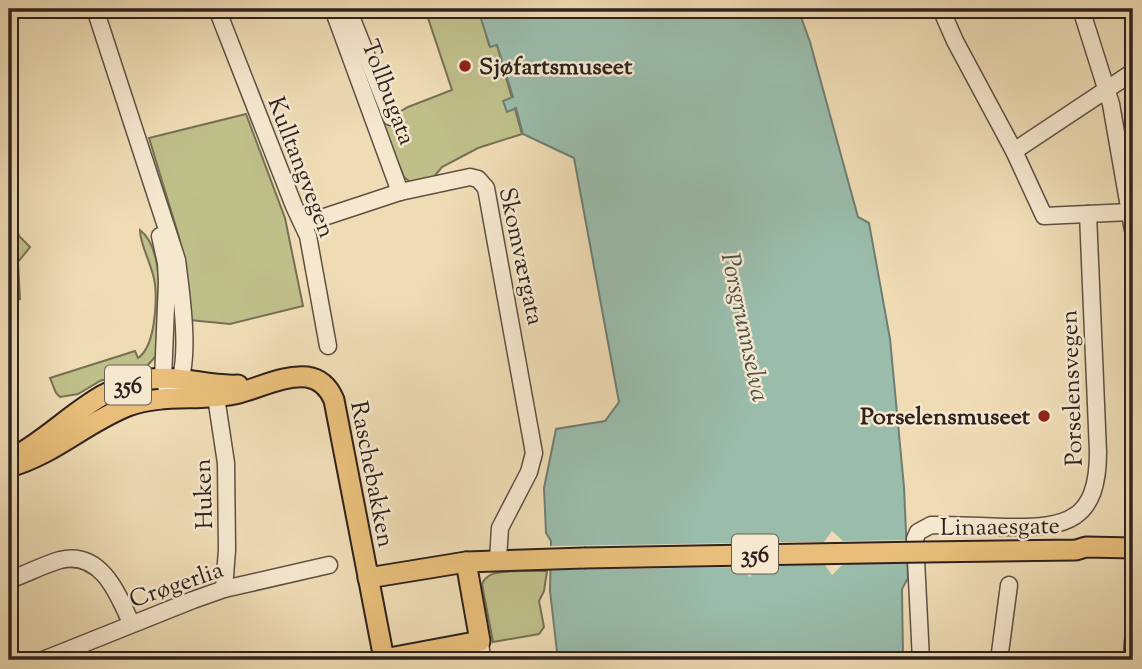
<svg xmlns="http://www.w3.org/2000/svg" width="1142" height="669" viewBox="0 0 1142 669" font-family="'Sorts Mill Goudy',serif">
<style>
.green{fill:#bfbf8a;stroke:#777054;stroke-width:2}
.water{fill:#9abcab;stroke:#6f7e73;stroke-width:2}
.pier{fill:#efdcb5}
.lines{fill:none;stroke-linecap:round;stroke-linejoin:round}
.minor-casing{stroke:#5f5044;stroke-width:19}
.major-casing{stroke:#2f221e;stroke-width:23}
.minor{stroke:#f5e8cf;stroke-width:16}
.major{stroke:#e8be7a;stroke-width:19}
.major-bridge-casing{stroke:#2f221e;stroke-width:23;stroke-linecap:butt}
.major-bridge{stroke:#e8be7a;stroke-width:19}
.poi-dot{fill:#8f2418;stroke:#f5e8cf;stroke-width:2.5}
.labels{text-anchor:middle;stroke-width:5;stroke-linejoin:round;paint-order:stroke}
.shield{fill:#f5e8cf;stroke:#6a5d53;stroke-width:2}
.shield-label{font-size:23px;font-weight:bold;fill:#2f221e}
.poi-label{font-size:24px;font-weight:bold;fill:#2f221e;stroke:#f5e8cf;text-anchor:start}
.street-label{font-size:24px;fill:#2f221e;stroke:#f5e8cf}
.water-label{font-size:26px;font-style:italic;fill:#4f5048;stroke:#f5e8cf}
</style>
<rect width="100%" height="100%" fill="#efdcb5"/>
<filter id="stains"><feTurbulence type="fractalNoise" baseFrequency=".00286" numOctaves="4"/><feColorMatrix values="0 0 0 0 .2 0 0 0 0 .09 0 0 0 0 .02 0 0 0 .5 -.17"/></filter>
<radialGradient id="worn" r=".72"><stop offset=".6" stop-color="#630" stop-opacity="0"/><stop offset="1" stop-color="#630" stop-opacity=".3"/></radialGradient>
<g class="green">
<path d="M425 9H479L489 45H497L522 134 478 148 442 167 433 178 410 182 404 177 382 122 408 107 452 90Z"/>
<path d="M246 114 285 218 303 306 230 324 190 320 186 273 179 237 149 138Z"/>
<path d="M9 202 19 236 30 247 18 262 20 299 9 303Z"/>
<path d="M140 230C168 251 158 325 156 356L146 367 100 381 78 394 60 397 56 393 50 378 135 351 138 358C155 347 157 303 155 284 153 266 140 246 140 230Z"/>
<path d="M519 571H547L544 591 539 601 544 627 539 634 493 642 482 584C488 570 505 572 519 571Z"/>
</g>
<path class="water" d="M478 9H798L810 42 858 217 869 223 890 339 904 487 908 578 902 589 903 660H558L550 591 551 541 546 533 544 488 556 429 605 421 619 402 574 158 523 134 516 108 507 112 503 101 513 97 497 45 490 47Z"/>
<path class="pier" d="M832 531 843 541 910 540 911 564H843L832 575 825 565 758 566 750 577 740 567 549 570 548 546 739 543 749 533 757 542H824Z"/>
<g class="lines">
<defs>
<g id="minor">
<path d="M95 9 177 260C181 293 192 362 176 390"/>
<path d="M217 9 294 206 308 236 328 346"/>
<path d="M333 9 400 192"/>
<path d="M348 9 391 117"/>
<path d="M941 9 955 41 1014 151 1044 216 1130 212"/>
<path d="M1081 9 1111 104 1133 230"/>
<path d="M1014 151 1133 72"/>
<path d="M303 224 400 192 470 177 478 179 486 188 534 453 529 472 500 528 498 559"/>
<path d="M160 236 166 263 167 282 163 379 167 388"/>
<path d="M216 397 226 463 227 550 224 589"/>
<path d="M9 580C26 574 43 565 60 560 101 550 118 594 131 623"/>
<path d="M480 641 482 660"/>
<path d="M43 660 193 600 224 589 329 565"/>
<path d="M921 660 915 539 918 532 931 525C956 525 981 526 1007 527 1067 528 1098 521 1098 452L1088 214"/>
<path d="M999 660 1009 585"/>
<path d="M1132 660 1133 641"/>
</g>
<g id="major">
<path d="M24 451C65 426 100 384 151 379 181 375 209 387 238 385"/>
<path d="M9 467C55 454 85 423 128 406 163 393 203 402 239 393 261 387 284 375 307 377 321 379 329 388 334 400L384 659 480 641 466 562"/>
<path d="M925 552 1076 550 1086 547 1133 548"/>
<path d="M368 578 466 562 584 558"/>
</g>
</defs>
<use href="#minor" class="minor-casing"/>
<use href="#major" class="major-casing"/>
<use href="#minor" class="minor"/>
<use href="#major" class="major"/>
<defs>
<path id="major-bridge" d="M584 558 925 552"/>
</defs>
<use href="#major-bridge" class="major-bridge-casing"/>
<use href="#major-bridge" class="major-bridge"/>
</g>
<g class="poi-dot">
<circle cx="465" cy="66" r="7"/>
<circle cx="1044" cy="416" r="7"/>
</g>
<g class="labels">
<g class="shield">
<rect x="105" y="365.5" width="46" height="39" rx="5"/>
<rect x="732" y="534.5" width="46" height="39" rx="5"/>
</g>
<g class="shield-label">
<text x="128" y="393">356</text>
<text x="755" y="562">356</text>
</g>
<g class="poi-label">
<text x="479" y="74">Sjøfartsmuseet</text>
<text x="1030" y="424" text-anchor="end">Porselensmuseet</text>
</g>
<g class="street-label">
<text transform="translate(389 92) rotate(69)" y="8">Tollbugata</text>
<text transform="translate(302 167) rotate(69)" y="8">Kulltangvegen</text>
<text transform="translate(522 256) rotate(78)" y="8">Skomværgata</text>
<text transform="translate(1071 388) rotate(-92)" y="8">Porselensvegen</text>
<text transform="translate(373 474) rotate(79)" y="8">Raschebakken</text>
<text transform="translate(203 494) rotate(-92)" y="8">Huken</text>
<text transform="translate(1000 526) rotate(-1)" y="8">Linaaesgate</text>
<text transform="translate(176 584) rotate(-19)" y="8">Crøgerlia</text>
</g>
<g class="water-label">
<text transform="translate(746 327) rotate(78)" y="9">Porsgrunnselva</text>
</g>
</g>
<rect width="1142" height="669" fill="none" stroke="#efdcb5" stroke-width="35"/>
<rect x="10" y="10" width="1121" height="648" fill="none" stroke="#2f221e" stroke-width="3.5"/>
<rect x="18" y="18" width="1107" height="634" fill="none" stroke="#2f221e" stroke-width="2"/>
<rect width="100%" height="100%" filter="url(#stains)"/>
<rect width="100%" height="100%" fill="url(#worn)"/>
</svg>
